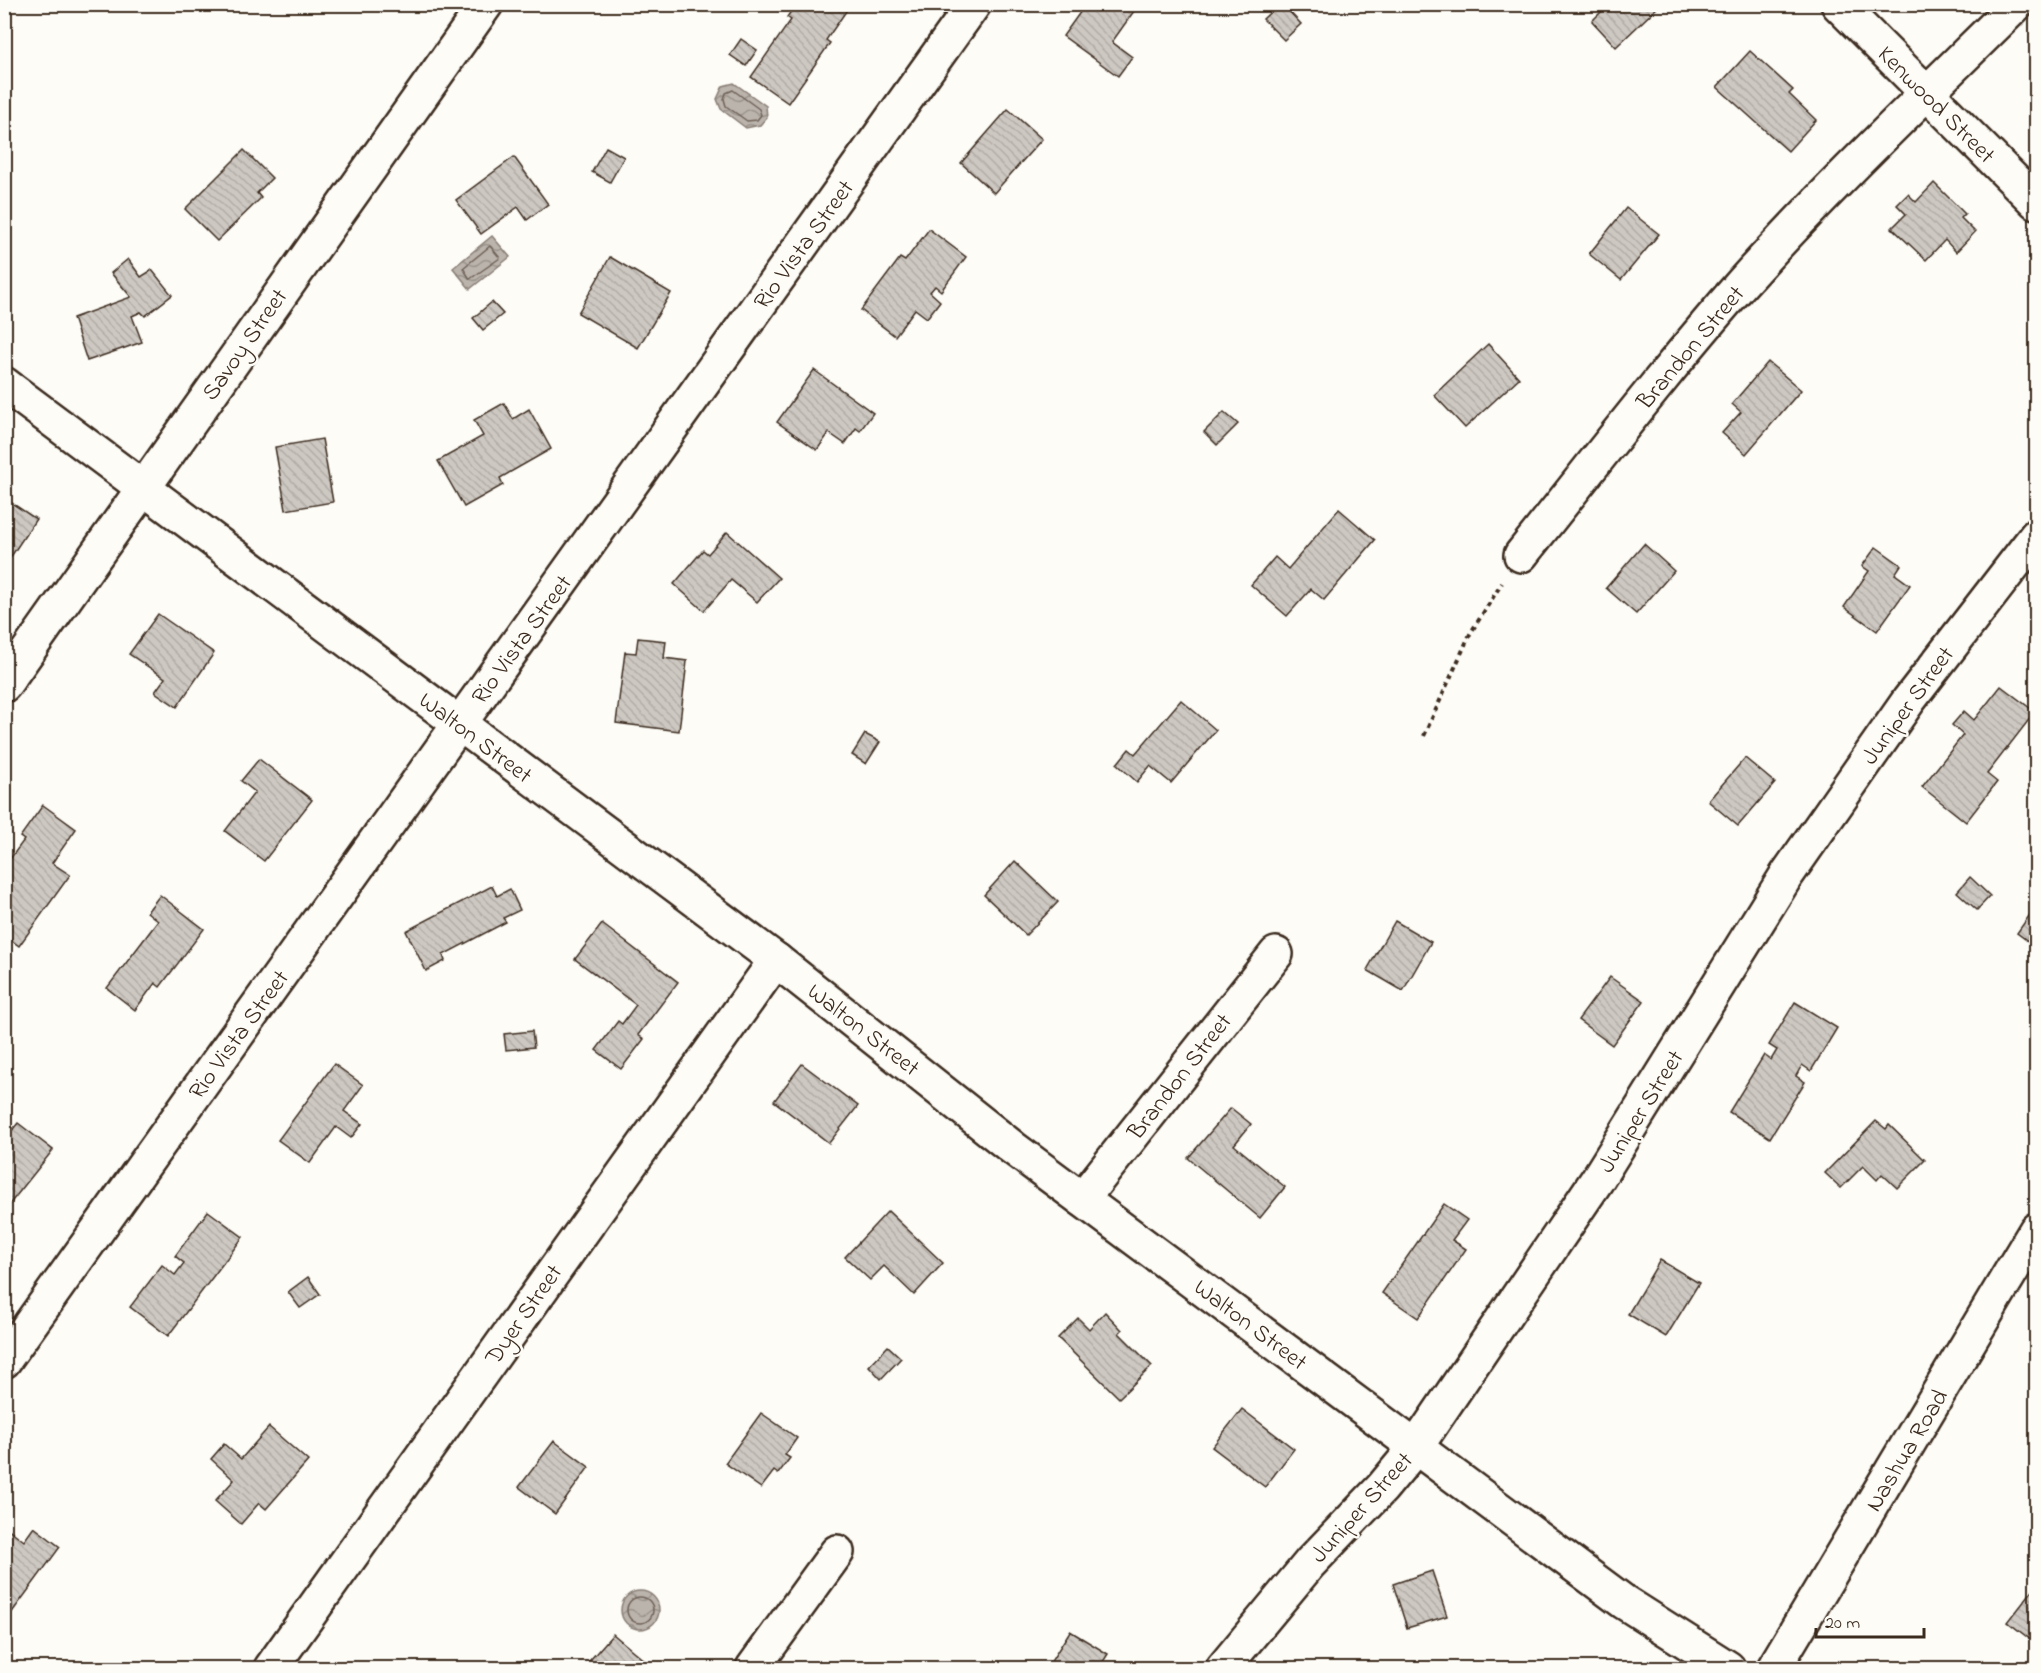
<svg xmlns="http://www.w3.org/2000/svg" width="2041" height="1673" viewBox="0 0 2041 1673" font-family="'Indie Flower',sans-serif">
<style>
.water{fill:url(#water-waves);stroke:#887d74;stroke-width:1.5}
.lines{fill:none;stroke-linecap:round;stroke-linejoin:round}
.shore{stroke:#6e6157;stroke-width:1.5}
.building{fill:url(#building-back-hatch);stroke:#3b2a1e;stroke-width:1.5}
.minor-casing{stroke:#3b2a1e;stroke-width:38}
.major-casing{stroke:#3b2a1e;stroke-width:38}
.path{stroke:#3b2a1e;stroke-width:4;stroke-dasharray:4.5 4.5;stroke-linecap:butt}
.minor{stroke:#fdfcf7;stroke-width:33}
.major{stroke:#fdfcf7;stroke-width:33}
.labels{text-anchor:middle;stroke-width:5;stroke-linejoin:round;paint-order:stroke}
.street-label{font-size:24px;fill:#3b2a1e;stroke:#fdfcf7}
</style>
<defs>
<pattern id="water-waves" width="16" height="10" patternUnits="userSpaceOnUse" patternTransform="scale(1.5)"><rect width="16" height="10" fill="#bbb4ad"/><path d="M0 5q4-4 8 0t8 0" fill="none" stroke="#99938c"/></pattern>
<pattern id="building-back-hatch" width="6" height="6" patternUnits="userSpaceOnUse" patternTransform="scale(1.5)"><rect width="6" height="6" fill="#cdc8c2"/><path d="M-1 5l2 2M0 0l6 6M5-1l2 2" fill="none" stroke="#b1aca6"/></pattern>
</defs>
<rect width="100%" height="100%" fill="#fdfcf7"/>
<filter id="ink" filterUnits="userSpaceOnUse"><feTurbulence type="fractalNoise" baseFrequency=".0167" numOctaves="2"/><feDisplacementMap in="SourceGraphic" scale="12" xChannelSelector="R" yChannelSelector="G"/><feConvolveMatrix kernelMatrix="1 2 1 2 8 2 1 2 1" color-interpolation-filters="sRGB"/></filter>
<g filter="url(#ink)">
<g class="water">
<path d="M734 83 766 106 767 117 760 125 746 128 721 109 717 99 723 86Z"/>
<path d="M492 236 510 257 470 289 453 268Z"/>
<circle cx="640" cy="1610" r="19"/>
</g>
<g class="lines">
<g class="shore">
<path d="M733 90 759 109 761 115 757 120 747 121 726 106 724 99 726 93Z"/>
<path d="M490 246 500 258 470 279 463 268Z"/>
<circle cx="640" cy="1610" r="13"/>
</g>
</g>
<g class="building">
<path d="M796 4H851L826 40 830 43 788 103 751 77 791 20 787 17Z"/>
<path d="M1086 4H1139L1112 42 1132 57 1118 76 1063 36Z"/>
<path d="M1279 4H1282L1301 24 1284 40 1263 19Z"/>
<path d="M1609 4H1661L1616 47 1592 21Z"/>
<path d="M741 39 757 50 746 66 730 55Z"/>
<path d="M1750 51 1793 90 1789 94 1816 120 1788 151 1717 87Z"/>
<path d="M1008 109 1042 139 994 193 961 163Z"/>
<path d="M606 147 624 157 610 182 592 172Z"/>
<path d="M244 150 272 178 257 193 261 198 217 241 185 209Z"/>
<path d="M514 157 548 204 527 220 518 207 481 234 456 200Z"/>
<path d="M1934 183 1965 214 1961 218 1975 232 1956 252 1945 240 1926 260 1892 228 1906 214 1897 205 1908 194 1916 202Z"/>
<path d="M1626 208 1659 234 1621 280 1589 254Z"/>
<path d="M929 229 966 257 941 291 935 286 930 292 940 301 927 318 915 309 895 336 861 310 900 258 905 261Z"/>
<path d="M610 257 671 293 638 348 578 313Z"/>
<path d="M128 259 141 277 152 270 172 295 145 316 141 312 132 316 142 342 87 361 73 318 131 297 111 273Z"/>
<path d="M492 302 503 314 483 330 473 318Z"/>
<path d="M1488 344 1519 378 1465 428 1434 395Z"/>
<path d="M1768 362 1801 390 1746 454 1722 433 1741 412 1732 404Z"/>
<path d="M814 370 873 413 860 431 856 428 845 444 829 433 817 450 777 422Z"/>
<path d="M504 403 513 419 529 409 551 449 500 478 503 485 464 507 438 461 483 436 474 420Z"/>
<path d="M1224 412 1238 424 1217 445 1204 432Z"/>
<path d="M322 439 333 502 286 510 275 447Z"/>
<path d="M4 498 36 519 4 567Z"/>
<path d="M1339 509 1375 540 1324 600 1311 589 1287 616 1251 585 1275 557 1288 569Z"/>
<path d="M727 532 779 578 757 602 731 580 704 611 674 584 703 550 708 554Z"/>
<path d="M1644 544 1674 571 1636 614 1606 588Z"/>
<path d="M1876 547 1901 565 1895 574 1910 585 1877 631 1844 607 1869 571 1862 566Z"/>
<path d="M158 614 214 653 177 707 155 692 165 678 129 654Z"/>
<path d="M638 638 666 641 664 658 687 661 679 731 616 723 625 652 636 653Z"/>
<path d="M2001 686 2035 712 1987 774 1997 782 1966 822 1922 787 1963 735 1952 725 1964 711 1974 720Z"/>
<path d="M1181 700 1216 730 1171 783 1150 766 1137 782 1117 764 1129 749 1135 754Z"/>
<path d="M865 734 880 742 866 764 852 755Z"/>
<path d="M1745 758 1775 783 1738 826 1708 801Z"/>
<path d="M259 759 312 800 264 861 225 831 255 792 241 781Z"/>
<path d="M43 805 76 829 52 863 70 875 19 946 4 935V867L24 840 20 837Z"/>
<path d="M1015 861 1058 902 1026 935 984 895Z"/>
<path d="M1970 877 1990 896 1977 910 1957 892Z"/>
<path d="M492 886 497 896 510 889 520 910 503 918 506 922 443 955 445 961 426 971 406 931Z"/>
<path d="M160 895 204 929 160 987 155 983 135 1010 107 988 158 921 147 912Z"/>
<path d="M2036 906V947L2017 933Z"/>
<path d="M1395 921 1431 942 1403 991 1367 970Z"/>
<path d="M602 924 678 982 638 1035 644 1039 621 1069 596 1050 618 1021 622 1024 636 1005 575 959Z"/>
<path d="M1610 977 1644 1001 1612 1045 1578 1020Z"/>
<path d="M1795 1002 1837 1028 1811 1071 1802 1065 1796 1076 1805 1082 1770 1138 1729 1112 1764 1055 1771 1060 1777 1050 1769 1045Z"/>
<path d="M532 1031 534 1047 506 1050 504 1034Z"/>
<path d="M334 1064 363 1085 344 1111 362 1124 351 1138 336 1127 310 1163 278 1140Z"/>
<path d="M802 1064 858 1106 829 1143 774 1101Z"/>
<path d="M1231 1108 1251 1124 1234 1145 1285 1187 1260 1218 1188 1158Z"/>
<path d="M1876 1121 1886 1129 1889 1125 1925 1160 1897 1188 1882 1174 1877 1180 1863 1166 1841 1188 1825 1173Z"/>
<path d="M18 1123 53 1150 4 1211V1140Z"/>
<path d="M1444 1204 1467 1220 1452 1240 1466 1249 1418 1318 1382 1293Z"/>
<path d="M208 1211 243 1237 168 1336 130 1307 162 1265 175 1275 184 1263 175 1256Z"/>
<path d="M888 1211 943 1263 914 1295 884 1266 870 1280 845 1257Z"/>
<path d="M1660 1260 1699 1283 1666 1337 1628 1314Z"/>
<path d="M308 1277 320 1294 300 1308 288 1292Z"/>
<path d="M1105 1312 1122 1330 1119 1333 1152 1366 1119 1398 1058 1338 1078 1318 1089 1329Z"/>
<path d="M888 1346 901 1358 881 1379 869 1366Z"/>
<path d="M1242 1409 1294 1449 1265 1487 1212 1447Z"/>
<path d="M761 1413 797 1438 785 1455 790 1458 778 1474 774 1471 761 1488 725 1463Z"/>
<path d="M269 1427 308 1461 266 1509 259 1503 241 1524 215 1501 234 1480 211 1459 224 1444 241 1459Z"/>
<path d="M554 1441 589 1467 555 1514 519 1487Z"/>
<path d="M6 1527 24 1541 34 1527 60 1547 10 1615 4 1611Z"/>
<path d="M1432 1571 1447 1616 1407 1628 1393 1584Z"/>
<path d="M2036 1586V1644L2008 1622Z"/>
<path d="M1070 1631 1108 1654 1099 1668H1047Z"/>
<path d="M613 1634 646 1662 640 1668H583Z"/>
</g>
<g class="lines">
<defs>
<g id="minor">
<path d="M1838 4 2036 202"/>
<path d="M4 384 776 960 1013 1148 1624 1602 1728 1668"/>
<path d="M1521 555C1594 464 1665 371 1742 283 1829 186 1924 96 2017 4"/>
<path d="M4 685 486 4"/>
<path d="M1082 1199 1276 954"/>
<path d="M4 1361 974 4"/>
<path d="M271 1668 776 960"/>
<path d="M753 1668 837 1552"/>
<path d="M1223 1668 1310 1563 1382 1488 1416 1447 1597 1180 1786 876 1909 700 2036 536"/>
</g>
<path id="major" d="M1774 1668 2036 1230"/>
</defs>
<use href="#minor" class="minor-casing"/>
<use href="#major" class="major-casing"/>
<path class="path" d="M1424 736 1470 634 1502 583"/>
<use href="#minor" class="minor"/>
<use href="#major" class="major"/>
</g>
</g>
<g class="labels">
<g class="street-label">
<text transform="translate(1937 104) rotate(45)" y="8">Kenwood Street</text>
<text transform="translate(803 244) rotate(-54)" y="8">Rio Vista Street</text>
<text transform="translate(244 344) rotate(-55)" y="8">Savoy Street</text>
<text transform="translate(1690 347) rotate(-50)" y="8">Brandon Street</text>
<text transform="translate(521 639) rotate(-54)" y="8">Rio Vista Street</text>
<text transform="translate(1907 705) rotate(-54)" y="8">Juniper Street</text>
<text transform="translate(476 737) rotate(37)" y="8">Walton Street</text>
<text transform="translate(864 1029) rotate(38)" y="8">Walton Street</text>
<text transform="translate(238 1034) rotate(-54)" y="8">Rio Vista Street</text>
<text transform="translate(1179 1076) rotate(-52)" y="8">Brandon Street</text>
<text transform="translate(1640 1111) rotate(-58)" y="8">Juniper Street</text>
<text transform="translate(523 1314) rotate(-55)" y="8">Dyer Street</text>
<text transform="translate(1251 1324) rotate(37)" y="8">Walton Street</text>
<text transform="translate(1906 1450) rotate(-59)" y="8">Nashua Road</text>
<text transform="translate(1361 1507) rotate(-48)" y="8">Juniper Street</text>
</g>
</g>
<rect width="2041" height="1673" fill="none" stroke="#fdfcf7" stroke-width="24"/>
<rect x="12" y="12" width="2017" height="1649" fill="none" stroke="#3b2a1e" stroke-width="2" filter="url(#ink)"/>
<path d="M1816 1628v9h108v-9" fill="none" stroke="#3b2a1e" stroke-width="3"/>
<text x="1825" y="1628" font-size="18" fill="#3b2a1e" stroke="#fdfcf7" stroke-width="4.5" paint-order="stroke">20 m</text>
</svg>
